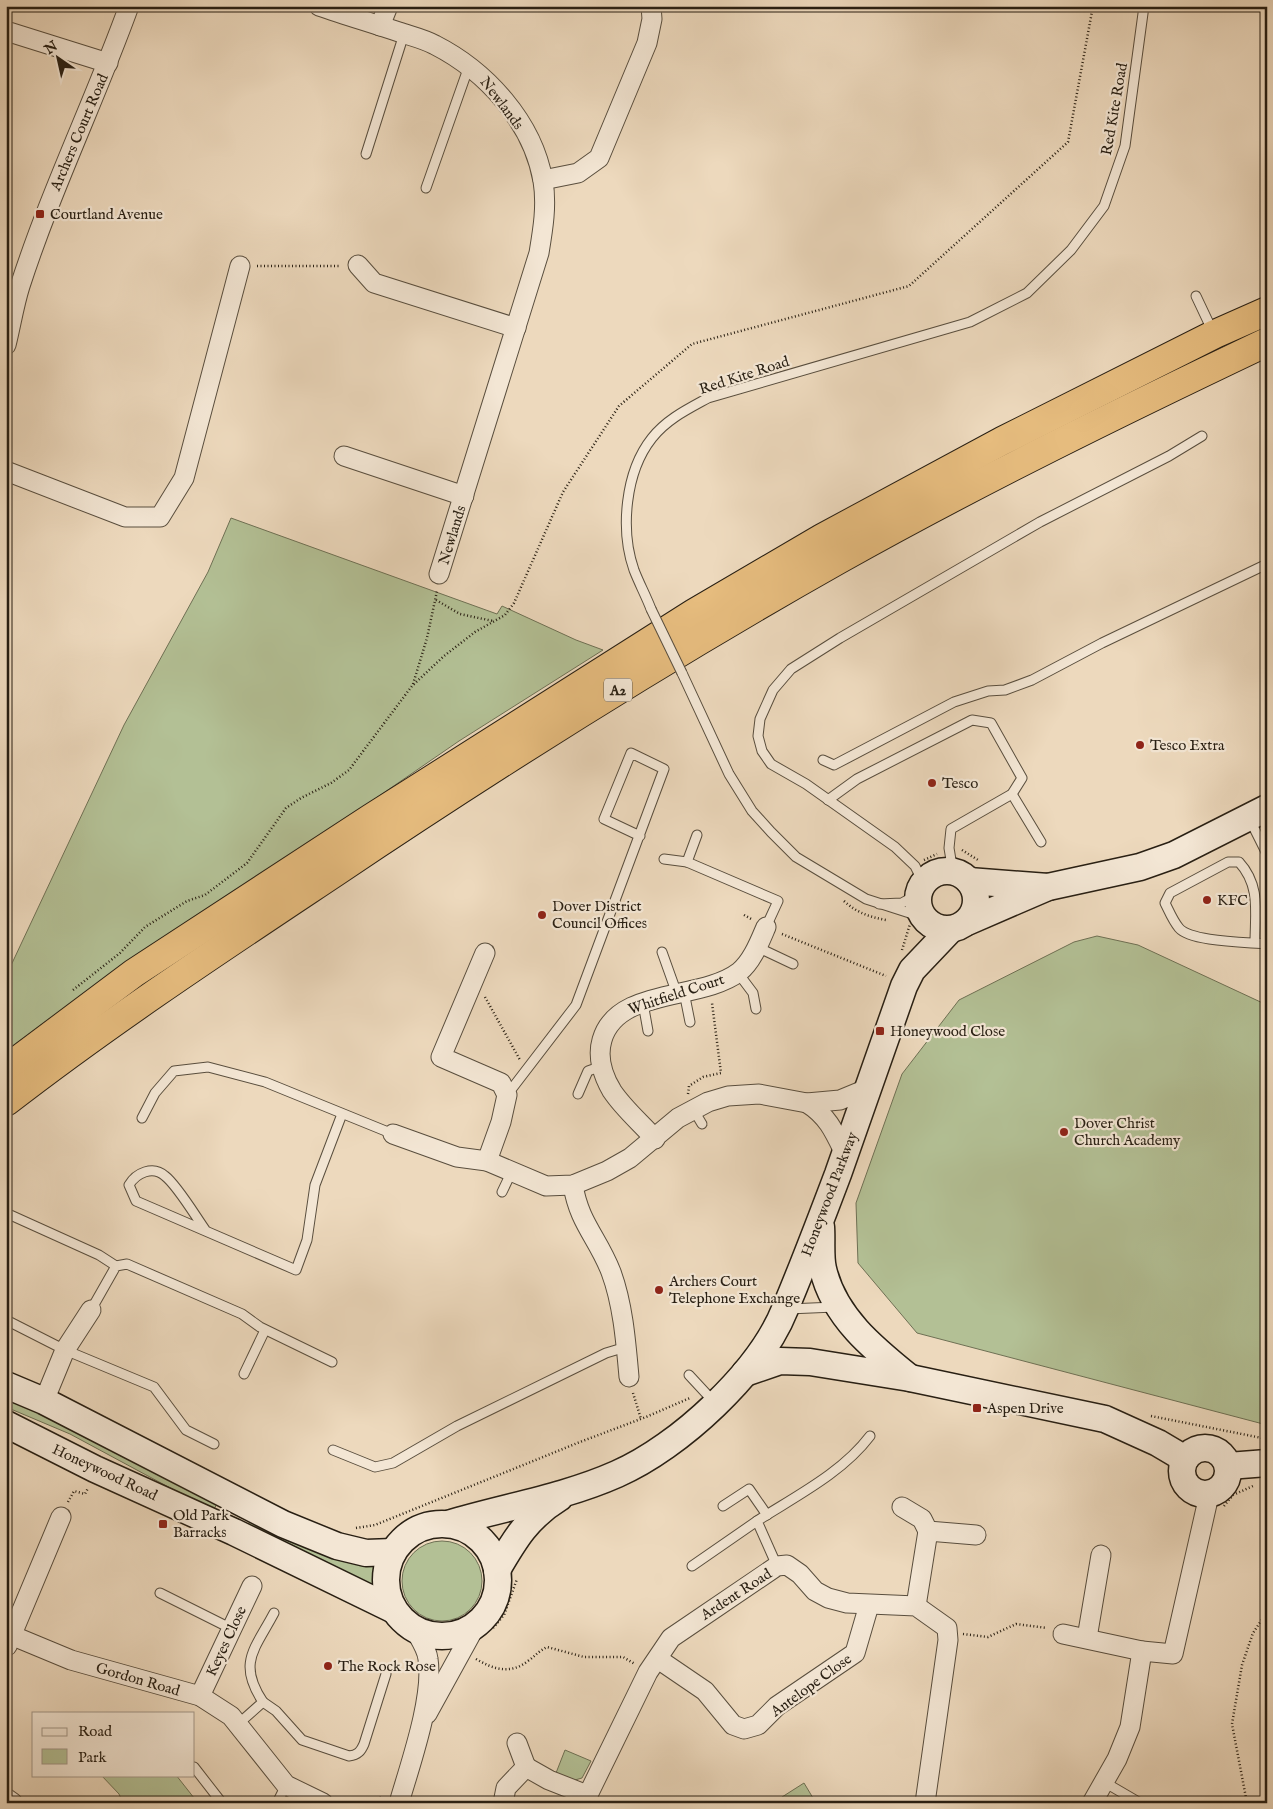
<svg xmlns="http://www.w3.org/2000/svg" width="1273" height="1809" viewBox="0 0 1273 1809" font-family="'IM FELL English',serif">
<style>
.green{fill:#b3c095;stroke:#6e7054}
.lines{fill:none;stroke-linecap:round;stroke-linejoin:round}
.lane-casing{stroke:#594e3e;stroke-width:11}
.street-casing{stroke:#594e3e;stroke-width:21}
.secondary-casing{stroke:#281f13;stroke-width:29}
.highway-casing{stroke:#281f13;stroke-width:30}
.path{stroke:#281f13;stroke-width:2.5;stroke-dasharray:1 2.5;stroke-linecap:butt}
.lane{stroke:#f3e6d4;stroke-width:9}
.street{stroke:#f3e6d4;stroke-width:19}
.secondary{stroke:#f3e6d4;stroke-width:26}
.highway{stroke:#e6bc7e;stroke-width:28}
.lane-bridge-casing{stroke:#594e3e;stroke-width:11;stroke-linecap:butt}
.lane-bridge{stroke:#f3e6d4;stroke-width:9}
.poi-dot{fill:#8f2418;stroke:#f3e6d4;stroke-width:2}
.labels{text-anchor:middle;stroke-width:4.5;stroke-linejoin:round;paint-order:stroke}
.shield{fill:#f3e6d4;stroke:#655b4d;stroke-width:1}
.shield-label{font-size:14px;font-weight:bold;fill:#281f13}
.street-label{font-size:15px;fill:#281f13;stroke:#f3e6d4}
.poi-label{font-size:15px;fill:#281f13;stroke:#f3e6d4;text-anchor:start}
</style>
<rect width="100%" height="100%" fill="#edd9bd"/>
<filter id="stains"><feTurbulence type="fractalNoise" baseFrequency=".004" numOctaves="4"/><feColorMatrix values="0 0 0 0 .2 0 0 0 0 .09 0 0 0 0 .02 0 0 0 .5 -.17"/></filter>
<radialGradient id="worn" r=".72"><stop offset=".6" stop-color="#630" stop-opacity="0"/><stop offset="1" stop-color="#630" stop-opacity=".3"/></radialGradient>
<g class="green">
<path d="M231 518 497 614 502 606 576 640 603 650 459 741 6 1053V976L124 725 208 572Z"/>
<path d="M1097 936 1138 945 1267 1005V1425L917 1333 858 1263 856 1203 902 1074 959 1000 1074 942Z"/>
<path d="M6 1395 218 1502 213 1511 70 1434 6 1407Z"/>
<path d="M251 1517 386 1559 383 1591 248 1526Z"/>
<circle cx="442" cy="1581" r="40"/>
<path d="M565 1750 591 1761 582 1778 575 1780 556 1773Z"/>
<path d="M101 1775H176L198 1803H123L119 1794Z"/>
<path d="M804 1783 816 1803H786L782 1797Z"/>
</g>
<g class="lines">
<defs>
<g id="lane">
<path d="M366 154 404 34"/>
<path d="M426 188 469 66"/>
<path d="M1196 296 1213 332"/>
<path d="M651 609C646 596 639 583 634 570 620 530 625 472 652 438 667 419 688 409 708 398L970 322 1027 293 1071 250 1104 206 1125 146 1144 6"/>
<path d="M682 673 729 774 752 811 771 832 796 857 866 899 922 917"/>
<path d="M823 760 834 765 954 702 988 691 1005 690 1032 680 1102 643 1267 564"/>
<path d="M1012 794 1041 842"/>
<path d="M828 800 857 779 972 720 991 723 1022 778 1012 794 951 829 949 848 953 872"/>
<path d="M1250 820 1267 854"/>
<path d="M664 859 687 862 778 901 766 927"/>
<path d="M687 862 697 835"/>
<path d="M879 904 902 903 911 898 919 891 921 878 915 866 895 847 806 784 771 764 762 751 758 736 760 719 773 690 791 669 840 638 1040 522 1169 456 1202 436"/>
<path d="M1255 943C1255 913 1261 886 1239 862H1228L1170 893 1165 903C1169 911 1173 921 1179 928 1191 942 1247 942 1267 944"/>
<path d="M757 947 793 964"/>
<path d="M662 952 677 994"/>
<path d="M738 973 753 993 756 1009"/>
<path d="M684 992 690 1022"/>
<path d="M643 1003 648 1031"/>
<path d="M578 1094 588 1071 602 1066"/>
<path d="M507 1095 576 1005 664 769 631 753 604 819 640 836"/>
<path d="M693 1109 702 1124"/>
<path d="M142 1118 155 1093 174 1071 208 1067 265 1082 393 1134"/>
<path d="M502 1192 512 1171"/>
<path d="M6 1213 99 1255 116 1266"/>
<path d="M206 1231C196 1217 177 1185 165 1176 153 1165 136 1173 129 1185L136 1201 296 1270 307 1240 315 1185 342 1114"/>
<path d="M788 1309 835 1307"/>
<path d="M91 1310 116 1266 127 1264 242 1314 260 1327 332 1362"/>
<path d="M6 1320 65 1350 154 1387 186 1430 214 1444"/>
<path d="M244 1374 265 1330"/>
<path d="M689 1375 714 1402"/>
<path d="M333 1450 375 1467 393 1463 457 1426 606 1353 626 1347"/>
<path d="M723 1506 749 1489 767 1515"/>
<path d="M692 1566 757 1521"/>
<path d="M777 1566 757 1521C796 1496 842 1473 870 1436"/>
<path d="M160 1593 232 1629"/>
<path d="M263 1702 276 1711 302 1740 349 1756C358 1755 361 1751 364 1744L386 1674"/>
<path d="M237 1725 263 1702C237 1663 255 1649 274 1613"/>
<path d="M194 1767 222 1803"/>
<path d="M1104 1782 1140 1803H1175"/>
<path d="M277 1803 286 1785"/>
</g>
<g id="street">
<path d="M319 6C345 15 372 23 399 32 411 36 424 39 435 45 486 71 533 122 543 181 547 205 543 229 539 253L439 574"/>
<path d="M380 26 388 6"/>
<path d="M6 31 108 63"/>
<path d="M543 180 578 173 599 158 647 43 652 19 651 6"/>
<path d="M358 265 374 283 516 328"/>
<path d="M6 345C11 325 14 305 20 286 51 190 95 100 129 6"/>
<path d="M344 456 464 496"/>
<path d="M6 471 125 517H160L184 478 240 266"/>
<path d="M485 953 441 1057 501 1083 507 1095 501 1122 487 1161"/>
<path d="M807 1103C828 1116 835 1133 845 1154"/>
<path d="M393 1134 457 1157 487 1161 546 1186 573 1185 607 1171 630 1158 678 1118 708 1102 728 1096 759 1094 807 1103 840 1100 869 1088"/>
<path d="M655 1139C641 1123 624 1109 612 1091 603 1076 597 1057 602 1040 617 987 701 1001 739 972 752 962 760 941 766 927"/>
<path d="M573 1185C579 1223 598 1238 611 1272 623 1304 626 1343 629 1377"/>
<path d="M44 1401 65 1350 91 1310"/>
<path d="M902 1507 922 1519 928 1531 976 1535"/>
<path d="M916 1606 928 1531"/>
<path d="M6 1633 71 1660 200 1696 231 1716 286 1785 323 1803"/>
<path d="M1063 1634 1142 1651"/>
<path d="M1087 1638 1101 1555"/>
<path d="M7 1646 61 1517"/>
<path d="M658 1659 705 1691 733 1725 744 1729 758 1725 777 1706 855 1653 869 1605"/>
<path d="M200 1696 252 1586"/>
<path d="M427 1714 476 1625"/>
<path d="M517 1743 526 1767"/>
<path d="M6 1798 13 1803"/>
<path d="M399 1803C410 1765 434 1697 428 1659 427 1649 420 1639 415 1630"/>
<path d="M503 1803 506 1788 526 1767 549 1780 587 1795"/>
<path d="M584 1803 648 1672 671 1638 777 1566 787 1565 800 1574 815 1591 828 1598 847 1603 916 1606 947 1628 948 1640 925 1803"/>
<path d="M1092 1803 1117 1759 1130 1727 1142 1651 1173 1654 1207 1504V1493"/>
</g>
<g id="secondary">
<circle cx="947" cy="900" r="29"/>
<path d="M969 881 1048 887"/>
<path d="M967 922 1048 887 1140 867 1174 855 1267 808"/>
<path d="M821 1227C822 1240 820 1257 823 1269 834 1317 874 1349 910 1378"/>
<path d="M745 1373 780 1361 810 1362 910 1378 1105 1419 1158 1443 1185 1459"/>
<path d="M6 1385 44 1401 283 1524 337 1546 366 1553 393 1552"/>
<path d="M6 1424 95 1469 234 1532 394 1610"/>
<circle cx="1205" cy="1471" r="23"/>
<path d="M1228 1466 1267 1463"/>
<circle cx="442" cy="1580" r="56"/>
<path d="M448 1524C504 1507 563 1498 617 1474 679 1447 760 1372 785 1309 804 1264 821 1219 838 1174 860 1111 882 1049 904 986L912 970 950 930"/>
<path d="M497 1570C515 1539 528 1517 559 1498"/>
</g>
<g id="highway">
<path d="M6 1069 134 973 371 818 694 613 822 538 1002 441 1215 334 1267 311"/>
<path d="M6 1102C112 1020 223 947 334 873 498 763 666 657 838 560 977 482 1122 411 1267 342"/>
</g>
</defs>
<use href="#lane" class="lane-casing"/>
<use href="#street" class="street-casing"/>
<use href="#secondary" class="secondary-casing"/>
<use href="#highway" class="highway-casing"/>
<g class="path">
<path d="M257 266H341"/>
<path d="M436 600 460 614 493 621"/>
<path d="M413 684 427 638 437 591"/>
<path d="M962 850 978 860"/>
<path d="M924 860 937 854"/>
<path d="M844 901C857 913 870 917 886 920"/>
<path d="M744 915 753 920"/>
<path d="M782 934 886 976"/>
<path d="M902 950 910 924"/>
<path d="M73 990 120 953 145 927 187 901 205 895 247 863 286 808 301 798 331 783 349 770 412 686 444 656 475 632 505 615 514 603 563 492 619 406 692 344 909 286 1068 142 1093 6"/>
<path d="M485 997 520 1060"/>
<path d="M688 1094 689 1086 703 1077 721 1073 712 1003"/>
<path d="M633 1393 641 1419"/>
<path d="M1151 1416 1267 1439"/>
<path d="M1176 1478 1187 1492 1189 1500"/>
<path d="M68 1502 74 1491 85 1494 88 1488"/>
<path d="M1224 1506 1233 1495 1253 1486"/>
<path d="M356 1528 375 1525 580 1442 646 1417 690 1398"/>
<path d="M493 1628 504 1615 517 1579"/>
<path d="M963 1634 988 1637 1016 1624 1047 1628"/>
<path d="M476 1659C493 1669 510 1675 528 1661 535 1656 539 1651 547 1647L584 1657H623L635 1664"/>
<path d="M371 1803 383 1796"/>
<path d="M1247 1803 1232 1724 1242 1665 1253 1633 1267 1612"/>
</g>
<use href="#lane" class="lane"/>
<use href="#street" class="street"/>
<use href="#secondary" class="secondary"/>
<use href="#highway" class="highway"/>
<defs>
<path id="lane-bridge" d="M651 609 682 673"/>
</defs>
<use href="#lane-bridge" class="lane-bridge-casing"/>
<use href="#lane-bridge" class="lane-bridge"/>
</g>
<g class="poi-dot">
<rect x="35" y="209" width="10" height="10" rx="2.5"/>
<circle cx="1140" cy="745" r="5"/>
<circle cx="932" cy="783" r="5"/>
<circle cx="1207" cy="900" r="5"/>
<circle cx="542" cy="915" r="5"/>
<rect x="875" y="1026" width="10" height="10" rx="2.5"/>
<circle cx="1064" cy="1132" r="5"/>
<circle cx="659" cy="1290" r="5"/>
<rect x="972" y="1403" width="10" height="10" rx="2.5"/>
<rect x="158" y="1519" width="10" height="10" rx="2.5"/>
<circle cx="328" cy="1666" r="5"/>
</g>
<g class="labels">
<rect class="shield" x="604" y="678.5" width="28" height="23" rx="4"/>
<g class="shield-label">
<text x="618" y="695">A2</text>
</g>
<g class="street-label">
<text transform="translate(502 103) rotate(53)" y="5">Newlands</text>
<text transform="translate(1114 109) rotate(-80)" y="5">Red Kite Road</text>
<text transform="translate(79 132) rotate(-67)" y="5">Archers Court Road</text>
<text transform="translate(744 375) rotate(-18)" y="5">Red Kite Road</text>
<text transform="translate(452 535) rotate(-73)" y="5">Newlands</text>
<text transform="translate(676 994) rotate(-18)" y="5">Whitfield Court</text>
<text transform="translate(829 1194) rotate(-69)" y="5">Honeywood Parkway</text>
<text transform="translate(105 1472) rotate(25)" y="5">Honeywood Road</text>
<text transform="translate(736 1594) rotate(-33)" y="5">Ardent Road</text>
<text transform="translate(226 1641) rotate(-65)" y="5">Keyes Close</text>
<text transform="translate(138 1679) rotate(16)" y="5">Gordon Road</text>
<text transform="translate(811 1685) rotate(-36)" y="5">Antelope Close</text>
</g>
<g class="poi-label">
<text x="50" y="219">Courtland Avenue</text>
<text x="1150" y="750">Tesco Extra</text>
<text x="942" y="788">Tesco</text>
<text x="1217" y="905">KFC</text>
<text x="552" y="911">Dover District<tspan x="552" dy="17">Council Offices</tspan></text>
<text x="890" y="1036">Honeywood Close</text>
<text x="1074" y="1128">Dover Christ<tspan x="1074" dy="17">Church Academy</tspan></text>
<text x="669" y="1286">Archers Court<tspan x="669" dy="17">Telephone Exchange</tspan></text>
<text x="987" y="1413">Aspen Drive</text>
<text x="173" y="1520">Old Park<tspan x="173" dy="17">Barracks</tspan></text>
<text x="338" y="1671">The Rock Rose</text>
</g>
</g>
<rect width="1273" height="1809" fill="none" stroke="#edd9bd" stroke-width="25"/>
<rect x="8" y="8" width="1258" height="1794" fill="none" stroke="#281f13" stroke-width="2.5"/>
<rect x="12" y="12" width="1248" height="1784" fill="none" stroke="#281f13"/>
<rect x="32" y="1712" width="162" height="65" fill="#f3e6d4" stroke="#a29687"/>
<rect x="42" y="1728" width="25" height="8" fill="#f3e6d4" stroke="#a29687"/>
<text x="78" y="1736" font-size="15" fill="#281f13">Road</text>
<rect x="42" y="1749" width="25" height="15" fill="#b3c095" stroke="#a29687"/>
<text x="78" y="1762" font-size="15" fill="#281f13">Park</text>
<g transform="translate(58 58) rotate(326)" stroke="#f3e6d4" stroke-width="4" paint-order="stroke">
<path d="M0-4L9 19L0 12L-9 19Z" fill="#281f13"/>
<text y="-8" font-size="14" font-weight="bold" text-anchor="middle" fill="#281f13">N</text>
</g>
<rect width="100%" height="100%" filter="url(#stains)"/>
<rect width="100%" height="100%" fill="url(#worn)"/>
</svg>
